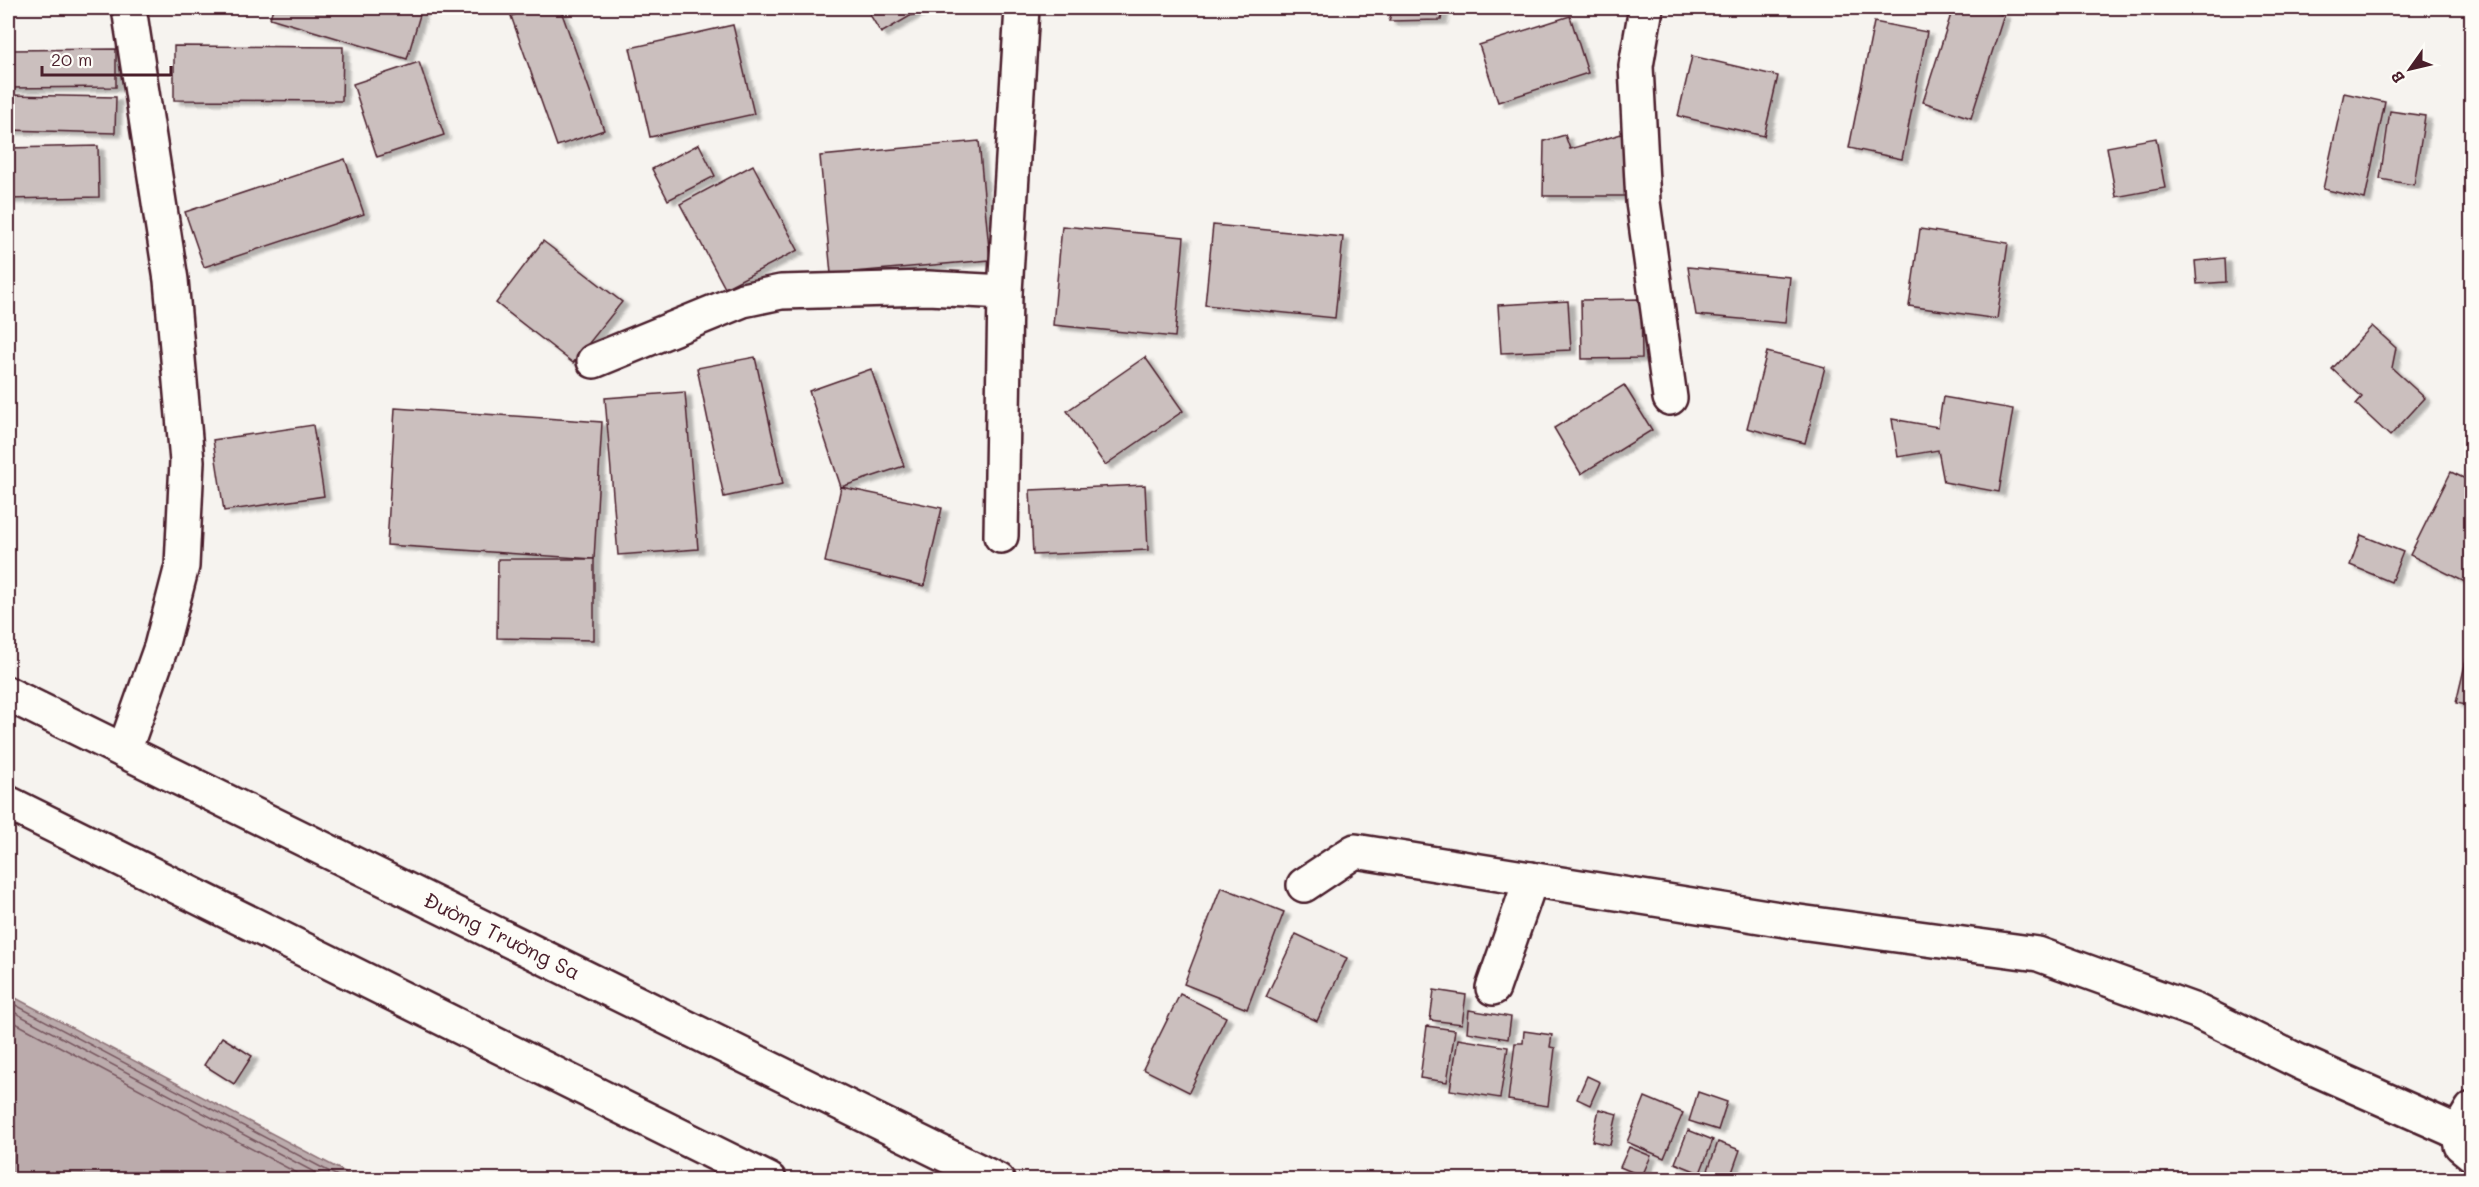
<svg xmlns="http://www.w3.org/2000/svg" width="2479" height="1187" viewBox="0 0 2479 1187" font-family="Mali,sans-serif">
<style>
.water{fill:#bbabac;stroke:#8e7378;stroke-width:1.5}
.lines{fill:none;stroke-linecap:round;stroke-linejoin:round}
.shore{stroke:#77575f;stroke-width:1.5}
.building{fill:#cbbfbe;stroke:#4a1f2b;stroke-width:1.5;filter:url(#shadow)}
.minor-casing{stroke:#4a1f2b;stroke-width:38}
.major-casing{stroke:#4a1f2b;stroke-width:38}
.minor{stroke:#fdfcf7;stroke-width:33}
.major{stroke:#fdfcf7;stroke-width:33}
.labels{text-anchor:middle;stroke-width:4.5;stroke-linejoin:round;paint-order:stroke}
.street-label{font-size:21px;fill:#4a1f2b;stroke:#fdfcf7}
</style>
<defs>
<filter id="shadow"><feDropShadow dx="6" dy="4" stdDeviation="1.5" flood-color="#0004"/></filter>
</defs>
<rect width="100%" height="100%" fill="#f6f3ef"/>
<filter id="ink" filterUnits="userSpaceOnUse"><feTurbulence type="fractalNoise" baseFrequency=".0167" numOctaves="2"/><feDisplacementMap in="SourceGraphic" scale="12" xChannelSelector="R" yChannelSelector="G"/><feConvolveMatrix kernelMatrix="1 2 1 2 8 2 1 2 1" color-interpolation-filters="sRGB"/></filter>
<g filter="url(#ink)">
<path class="water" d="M8 994 358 1179H8Z"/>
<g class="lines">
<g class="shore">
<path d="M8 1001 345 1180"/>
<path d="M8 1009 329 1180"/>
<path d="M8 1019 310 1180"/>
</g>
</g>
<g class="building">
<path d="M273 8H422L407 59 270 18Z"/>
<path d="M534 8H560L604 130 557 146 511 16Z"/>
<path d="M866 8H924L881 33Z"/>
<path d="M1393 8H1443L1441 20 1389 21Z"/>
<path d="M1953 8H1981L2004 15 1971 118 1923 102Z"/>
<path d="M1570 16 1588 73 1498 102 1479 45Z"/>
<path d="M1874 22 1927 32 1902 159 1849 148Z"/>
<path d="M733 25 754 114 650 137 630 48Z"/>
<path d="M174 46 343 47 342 101 174 100Z"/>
<path d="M116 49V87L8 88V50Z"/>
<path d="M1692 56 1778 76 1764 136 1678 116Z"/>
<path d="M419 62 444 135 377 157 353 84Z"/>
<path d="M2344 93 2385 102 2365 199 2323 189Z"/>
<path d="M8 95 116 97 115 133 8 130Z"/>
<path d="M2390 111 2425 116 2414 185 2380 179Z"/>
<path d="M1628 132 1629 196H1543L1544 141 1565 135 1570 149Z"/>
<path d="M2156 138 2165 188 2116 197 2107 147Z"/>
<path d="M979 141 990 260 831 274 820 156Z"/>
<path d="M699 144 715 176 668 200 652 169Z"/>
<path d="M98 146 99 197 8 199V148Z"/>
<path d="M345 159 364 214 204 267 185 212Z"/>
<path d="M753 165 798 250 725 288 680 204Z"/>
<path d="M1213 225 1343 237 1335 318 1205 305Z"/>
<path d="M1062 226 1184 237 1175 337 1053 325Z"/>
<path d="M1920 229 2008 243 1997 319 1909 306Z"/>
<path d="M543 241 622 302 573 363 496 303Z"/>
<path d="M2225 258 2226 282 2197 284 2195 261Z"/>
<path d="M1688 267 1790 277 1785 323 1696 315Z"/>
<path d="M1641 299 1642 358 1582 359 1581 300Z"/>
<path d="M1568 301 1571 350 1501 353 1498 305Z"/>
<path d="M2372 326 2396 348 2392 368 2425 398 2390 436 2356 404 2362 397 2332 369Z"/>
<path d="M1767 352 1825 367 1805 443 1747 428Z"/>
<path d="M755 357 783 484 724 497 697 368Z"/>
<path d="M1145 357 1183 411 1105 465 1067 411Z"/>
<path d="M871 369 904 466 841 487 809 391Z"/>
<path d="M1624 385 1652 430 1581 474 1554 428Z"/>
<path d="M685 392 698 549 618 555 605 398Z"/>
<path d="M1943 397 2013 409 1999 492 1944 482 1938 450 1898 457 1892 419 1938 427Z"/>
<path d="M395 408 602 422 594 559 387 545Z"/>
<path d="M313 425 324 496 224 511 213 440Z"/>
<path d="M2451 472 2472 482 2471 585 2410 555Z"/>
<path d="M1145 485 1148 550 1033 555 1030 490Z"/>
<path d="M841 487 942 508 924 586 825 562Z"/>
<path d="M2361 535 2403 552 2391 582 2350 565Z"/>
<path d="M498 559H594V640L497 638Z"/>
<path d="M2472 635V706L2456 703Z"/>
<path d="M1221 887 1284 912 1247 1009 1184 984Z"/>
<path d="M1296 934 1347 958 1317 1021 1266 997Z"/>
<path d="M1434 990 1466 995 1462 1024 1430 1020Z"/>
<path d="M1180 994 1226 1017 1189 1092 1143 1069Z"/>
<path d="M1469 1010 1511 1017 1508 1039 1467 1032Z"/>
<path d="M1427 1026 1455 1030 1447 1082 1420 1078Z"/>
<path d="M1524 1031 1552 1035 1550 1047 1555 1048 1548 1106 1508 1100 1515 1043H1523Z"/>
<path d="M222 1037 252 1056 234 1084 204 1065Z"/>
<path d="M1458 1039 1508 1047 1500 1098 1450 1090Z"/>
<path d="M1587 1076 1600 1082 1590 1105 1577 1099Z"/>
<path d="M1698 1092 1727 1102 1718 1130 1689 1121Z"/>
<path d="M1645 1097 1683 1113 1664 1158 1627 1142Z"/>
<path d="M1599 1109 1617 1114 1610 1145 1592 1141Z"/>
<path d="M1688 1130 1713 1140 1700 1173 1675 1163Z"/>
<path d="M1718 1142 1740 1150 1730 1178 1708 1170Z"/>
<path d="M1629 1147 1651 1156 1642 1176 1620 1167Z"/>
</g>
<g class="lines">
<defs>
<g id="minor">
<path d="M1646 8 1636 66 1643 202 1670 398"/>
<path d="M594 361 743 300 781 292 928 288 1005 292"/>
<path d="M1001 536 1005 292 1022 8"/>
<path d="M124 751 161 647 182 566 187 461 171 280 129 8"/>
<path d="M1304 885 1355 851 1792 921 2038 954 2196 1011 2302 1063 2458 1132"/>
<path d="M1493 988 1531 879"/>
<path d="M2472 1109 2458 1132 2461 1145 2472 1154"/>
</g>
<g id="major">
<path id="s1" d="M8 694 997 1180"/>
<path d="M8 803 769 1180"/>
</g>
</defs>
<use href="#minor" class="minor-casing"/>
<use href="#major" class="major-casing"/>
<use href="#minor" class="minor"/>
<use href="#major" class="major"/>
</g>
</g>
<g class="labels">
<g class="street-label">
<text dy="7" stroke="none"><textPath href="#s1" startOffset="550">Đường Trường Sa</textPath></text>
</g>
</g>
<rect width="2479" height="1187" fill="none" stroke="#fdfcf7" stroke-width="30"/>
<rect x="15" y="15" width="2449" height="1157" fill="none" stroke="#4a1f2b" stroke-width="2" filter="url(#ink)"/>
<g transform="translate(2410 69) rotate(236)" stroke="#fdfcf7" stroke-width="4.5" paint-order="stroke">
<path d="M0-4.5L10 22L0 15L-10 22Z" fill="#4a1f2b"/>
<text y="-9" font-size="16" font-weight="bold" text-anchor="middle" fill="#4a1f2b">B</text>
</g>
<path d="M42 66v9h129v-9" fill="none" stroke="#4a1f2b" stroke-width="3"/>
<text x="51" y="66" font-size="18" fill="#4a1f2b" stroke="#fdfcf7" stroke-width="4.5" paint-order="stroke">20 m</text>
</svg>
